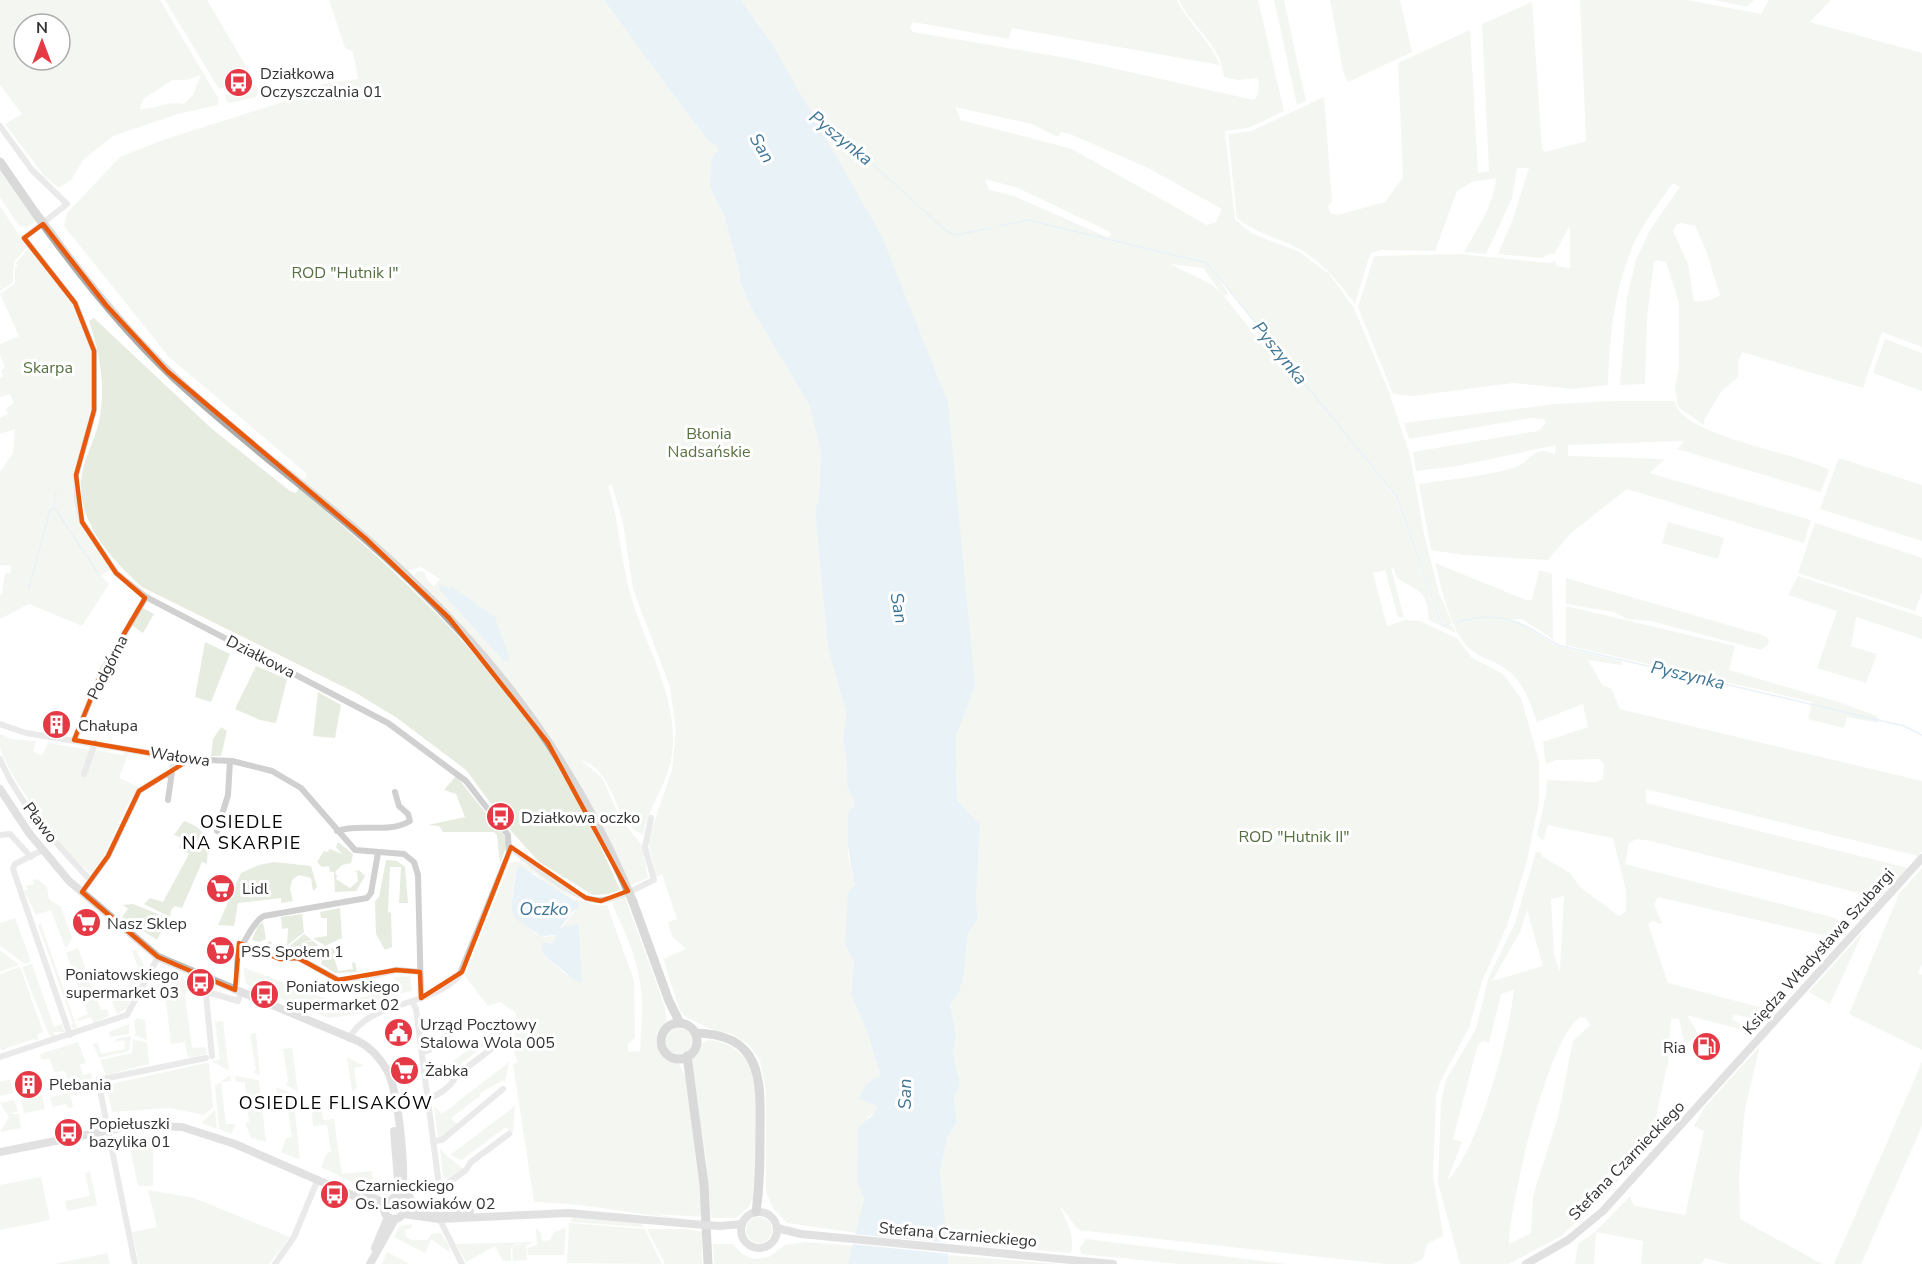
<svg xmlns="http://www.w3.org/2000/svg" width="1922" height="1264" viewBox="0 0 1922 1264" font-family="'Nunito Sans',sans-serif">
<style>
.green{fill:#e6ecdf;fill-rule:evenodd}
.water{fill:#cfe2ee}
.pier{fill:#fff}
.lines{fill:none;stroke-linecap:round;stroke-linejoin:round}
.stream{stroke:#cfe2ee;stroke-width:1.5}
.street{stroke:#d0d0d0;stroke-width:6}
.secondary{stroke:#bdbdbd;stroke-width:8}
.primary{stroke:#ababab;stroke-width:9}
.secondary-bridge{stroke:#bdbdbd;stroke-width:8}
.primary-bridge{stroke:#ababab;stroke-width:9}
.marked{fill:none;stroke:#e8590c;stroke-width:4.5;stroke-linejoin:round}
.labels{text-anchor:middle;stroke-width:6;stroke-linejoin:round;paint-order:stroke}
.poi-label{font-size:16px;fill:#333;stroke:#fff;text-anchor:start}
.park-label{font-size:16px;fill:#56703f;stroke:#fff}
.street-label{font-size:16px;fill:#333;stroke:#fff}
.water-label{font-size:18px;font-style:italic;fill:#3f7597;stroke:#fff}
.neighbourhood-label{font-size:18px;letter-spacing:1.5px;fill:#000;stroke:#fff}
</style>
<rect width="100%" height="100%" fill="#fff"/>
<g class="green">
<path d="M0 0H160L218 98V105L178 114 113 136 83 160 71 180 59 188 44 176 5 124 22 114 0 85ZM24 24H60V60H24ZM201 75 193 95 184 104C164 101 159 109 140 109L143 99 173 80H186Z"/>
<path d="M165 0H207L253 78 219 89Z"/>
<path d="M329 0H604L686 112 710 142 717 146 719 151 711 158 710 188 724 215 740 274V284L753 311 809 404 821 452 819 495 815 512 819 555 828 648 846 712 843 741 846 755 847 786 854 801 848 856 855 885 845 943 854 962 851 994 867 1031 880 1076 859 1099 877 1106 875 1113 868 1117 857 1181 864 1198 857 1233 787 1223 773 1208 766 1192V1092L760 1060 749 1045 732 1034 711 1029 687 1018 680 1011 663 959 686 949 672 936 668 922 677 919 662 874 656 877 648 840 672 770 676 730 670 687 633 589 623 523 612 485 608 486C619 520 620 555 629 589 643 645 679 693 672 754 668 784 648 807 643 835 610 820 618 772 581 760L602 778 621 820 642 845 648 878 631 885 600 824 538 722 502 673 414 575 418 571 424 572 427 580 434 586 440 579 421 567 407 571 310 486 306 494C402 577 499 664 564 775 585 812 603 851 620 890L609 894 593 895 539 862 512 832 466 770 397 718 356 693 142 587C109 557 72 517 83 469 87 452 96 437 99 421 106 387 100 353 89 321L94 318 211 428 290 491 296 493 307 474 169 357 64 226 67 213 120 157 163 140 314 92 323 84 358 79 353 52 345 48Z"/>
<path d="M741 0H1177C1188 24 1210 40 1220 65L1012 28 1009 39 913 22 910 27 913 32 1067 58 1254 100 1258 94 1259 81 1256 78 1238 80 1224 77C1221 44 1192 28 1179 0H1258L1284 111 1248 128 1225 131 1235 220 1253 234 1298 251 1329 274 1354 308 1389 392 1410 455 1424 534 1439 593 1452 623 1443 625 1396 495 1322 405 1395 497 1441 626 1452 625 1456 633 1429 620C1427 589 1419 592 1397 578L1393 567 1391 568 1404 618 1398 617 1385 570 1373 573 1387 626 1405 620 1420 621 1458 639 1471 657 1503 674 1521 698 1539 761V802L1527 861 1507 926 1482 981 1469 1028 1440 1082 1436 1096 1433 1176 1443 1233V1236L1427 1244 1423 1259 1413 1264H1386L1088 1231C1075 1235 1071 1215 1060 1207 1067 1222 1075 1235 1071 1253L946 1241 940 1173 947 1137 957 1122 954 1098 960 1083 953 1053 956 1034 950 1004C969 986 963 959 968 935 969 929 975 924 978 918L976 901 980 825 957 800C958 780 954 757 956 739 958 721 968 702 975 685L773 46ZM955 107 1032 124 1058 137 1061 132 1070 134 1148 168 1222 209 1216 222 1207 225 1072 149 961 120ZM985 179 1018 188 1110 232 1111 235 1107 237 1014 196 989 190ZM1208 263 1298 376V377L1288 376 1283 370 1224 296 1228 293ZM1170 264 1203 268 1221 293 1211 284Z"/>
<path d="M1274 0H1284L1306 101 1297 105Z"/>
<path d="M1330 0H1400L1412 52 1348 82 1343 71Z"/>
<path d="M1580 0H1688L1761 14 1769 0H1831L1810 22 1922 53V347L1882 332 1863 388 1742 352 1738 362V377L1721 392 1704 420V425L1678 407 1675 388 1679 366V303L1666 262 1657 260 1654 262 1647 317 1645 384 1620 385 1627 297 1636 260 1650 230 1680 187 1673 183C1660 201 1645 221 1635 241 1615 284 1609 338 1608 385L1573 389 1513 383 1412 396 1393 394 1358 307 1374 256 1460 254 1549 263 1556 261V266L1570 268V225L1554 255 1551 253 1542 258 1498 254 1513 219 1529 168H1517L1512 198 1486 254 1464 252C1477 229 1494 205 1496 178L1472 182 1457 191 1435 251 1380 250 1370 254 1355 304C1339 283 1323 262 1299 249 1276 236 1260 236 1237 218L1228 134 1251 131 1324 97 1332 202 1328 206 1330 213 1338 215 1385 202 1403 177 1398 63 1470 30 1478 173 1489 171 1482 24 1532 2 1542 149 1545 152 1586 141ZM1681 223 1695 226 1706 250 1720 295 1711 300 1694 302 1688 264 1673 231 1677 224Z"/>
<path d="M1715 0H1754L1747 7Z"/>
<path d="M254 85 259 89 256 97 230 103 225 100 226 94Z"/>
<path d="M0 170 36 222 26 227 19 226 0 197Z"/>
<path d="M0 206 27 247 14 262 13 282 0 291Z"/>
<path d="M28 249 71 302 92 352 91 408 73 482 75 509 68 508 76 510 82 529 110 570 101 576 109 584 82 626 29 604 0 619V595L2 594 5 573H10L11 566 0 565V472L13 453 15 429 0 434V418L8 414 6 408 14 403 10 394 0 397V378L3 376 1 370 5 368 0 355V344L19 336 0 294 15 283V266L18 268 16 263Z"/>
<path d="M1885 339 1922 353V391L1873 373Z"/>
<path d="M1616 401H1675C1679 436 1799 453 1829 470L1821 492 1677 449 1684 442 1681 441 1568 445V456L1665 459 1649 473 1811 520 1804 543 1627 489 1571 533 1548 560 1464 555 1431 550 1419 484C1444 480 1497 475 1518 466 1533 459 1534 444 1555 455L1556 445 1458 466 1416 471 1413 452 1538 431 1546 423 1544 419 1531 418 1409 439 1404 423 1555 404Z"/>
<path d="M1839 458 1922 485V541L1820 509Z"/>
<path d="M1668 522 1724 538 1718 559 1662 543Z"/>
<path d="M1815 523 1922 558V592L1915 611 1798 573Z"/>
<path d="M1435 563 1526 600H1532L1539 570 1552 574 1553 639 1522 619 1504 620 1520 623 1557 646 1621 661V665L1588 660 1603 686 1611 688 1620 709 1922 781V852L1918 856 1646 789V803L1908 868 1879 898 1646 840 1636 839 1629 843 1625 864 1835 918 1848 929 1840 939 1658 897 1654 904 1662 924 1652 921 1648 924 1668 983 1774 1011C1764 1025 1749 1016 1734 1015L1732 1019 1749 1029 1750 1032 1687 1015 1697 1032 1696 1037 1688 1043 1684 1042 1679 1019 1671 1018 1668 1063 1650 1143 1604 1197 1561 1236 1509 1264H1460L1438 1183 1441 1102 1446 1080 1476 1029 1488 979 1515 923 1536 852H1540L1543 857 1570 873 1580 887 1619 916 1626 911V891L1613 838 1561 828 1548 825 1543 841 1537 835 1546 794 1547 780 1596 782 1603 779 1604 764 1599 759 1556 760 1546 764 1543 742 1588 727 1583 704 1537 722C1530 703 1524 682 1507 670 1496 661 1481 659 1470 649 1451 633 1441 587 1435 563ZM1564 896 1560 969 1559 970 1554 955 1551 899ZM1527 910 1543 966 1492 981 1520 932ZM1514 990C1509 1036 1479 1150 1447 1181L1462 1142 1453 1139 1478 1044 1483 1041 1489 1043 1501 994ZM1581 1017 1586 1018 1590 1025 1573 1041 1558 1117 1533 1196 1531 1233 1509 1244C1509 1206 1549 1033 1581 1017Z"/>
<path d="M1798 576 1922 617V639L1856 617 1851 646 1877 654 1866 683 1817 668 1837 611 1788 595Z"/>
<path d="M1566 578 1762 635 1769 639 1768 645 1761 650 1651 621 1627 619 1614 612 1566 604Z"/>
<path d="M1566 606 1735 646 1729 670 1838 702 1877 716 1878 723 1847 717 1844 728 1808 719 1812 702 1566 645Z"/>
<path d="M141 607 154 614 143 633 131 625Z"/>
<path d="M205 642 230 654 211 702 195 697Z"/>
<path d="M256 666 287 679 276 723 260 720 235 709Z"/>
<path d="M318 692 341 705 335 738 313 736Z"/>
<path d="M221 727 227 731 221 756H211L213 739Z"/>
<path d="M0 734 12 739 36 741 33 751 42 756 48 743 123 755 125 749 130 750 119 778 139 787C119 813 113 848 91 873 68 859 8 776 0 748 0 744 0 738 0 734Z"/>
<path d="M456 776 506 838V848L500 863 497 835 494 832H443L439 826 428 825 465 817 456 794 444 790Z"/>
<path d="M184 821C207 828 209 842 207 864L202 862 182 908 175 906 171 910 170 917 144 904 150 898 163 902 189 854 179 848 184 839 174 835Z"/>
<path d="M338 842 353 854 351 863 342 865 335 872 337 876 336 879 350 888 358 881 357 872H354L359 870 365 876 356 891 335 892 334 872H330L329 866 322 867 317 862 324 851 327 852 330 849 342 854 336 847Z"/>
<path d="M386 860 397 861 405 867 408 903H399L401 867H390L388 912 391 913 392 947 385 950 376 934 375 901 379 897Z"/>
<path d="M515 861C546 867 569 909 607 905L634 981 635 1038 628 1044V1052L640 1051C641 1029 644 1004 640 982 636 954 623 929 612 903L625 897 664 1004 667 1022 657 1032 656 1044 661 1051 676 1058 689 1084 706 1217 652 1214 690 1220C637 1215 587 1203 534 1202L513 1064 518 1062C508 1045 519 1029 515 1012L500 1002 488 1006 465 976 509 865ZM534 873 552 887 575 899 576 910 560 929 579 928 582 981 564 973 546 957 548 944H552L557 935 546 937 536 934 511 909 515 874Z"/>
<path d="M274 862 311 866 317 887 313 891 311 878 299 875 292 880 290 889 293 901 281 903V898L238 903 234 926 218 925 241 873 259 865Z"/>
<path d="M1922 868V964L1918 973 1922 975V1050L1849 1014 1899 894Z"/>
<path d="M38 879 47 887 49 899 61 907 72 938 67 947H65L51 910 36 915 24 891 28 889 26 886 34 884 33 880Z"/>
<path d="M133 904 168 918 157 940 122 917 128 909 123 905Z"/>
<path d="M340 908 342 938 325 946 313 938 327 936V918H321L320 912Z"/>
<path d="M302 914 304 932 278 953 263 944 271 941 272 947 287 945 288 928 282 929 281 917Z"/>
<path d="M15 918 31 962 25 964 0 946V923Z"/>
<path d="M263 922 266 939 259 942 252 940 258 926Z"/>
<path d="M41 924 77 1028 70 1027 73 1023 38 925Z"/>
<path d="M1863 932 1830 1004 1809 992Z"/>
<path d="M304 934 312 940 299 943 313 941 321 948 305 953 298 946 300 953 280 954Z"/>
<path d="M335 947 339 950 333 954 338 971 353 969 352 963 355 962 357 972 335 973 321 964 325 951Z"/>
<path d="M78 948 101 1010 107 1009 109 1016 94 1023 91 1017 78 1021 77 1019 88 1014 66 953Z"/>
<path d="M0 950 18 964V965L0 972Z"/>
<path d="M136 950 145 967 133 994 128 980 135 977 134 973 139 970 132 951Z"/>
<path d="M32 964 54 1027 62 1024 65 1032H54L55 1036 51 1037 49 1035 22 967Z"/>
<path d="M20 967 43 1032 38 1034V1041L34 1039 7 1048 3 1051 0 1048V974Z"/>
<path d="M243 967 337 1003 394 990 396 993 395 977 410 976 412 991 397 994 401 999 352 1015 328 1018 246 984Z"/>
<path d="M166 972 183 977 189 989 185 995 192 1048 205 1047 207 1054 188 1058 185 1042 171 1044 166 1002 154 998V992Z"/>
<path d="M122 994 130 1000 127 1008 117 1014 112 1002 122 998Z"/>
<path d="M137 1018 145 1020 147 1040 133 1035 136 1034 134 1022Z"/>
<path d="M223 1021 229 1071 212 1061 220 1060 215 1022Z"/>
<path d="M505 1022 497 1043 493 1039 449 1073 439 1072Z"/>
<path d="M129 1024V1034L110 1037 109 1032Z"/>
<circle cx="679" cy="1041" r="13"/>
<path d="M256 1033 260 1075 253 1073 256 1070 250 1034Z"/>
<path d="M131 1036 129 1051 99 1058 93 1044 98 1043 101 1054 125 1049 124 1040 116 1042 115 1039Z"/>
<path d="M133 1039 147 1043 149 1064 106 1075 100 1060 132 1053Z"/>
<path d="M709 1040C726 1042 743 1050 750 1066 763 1093 756 1169 755 1201H751L749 1207 736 1218H711L706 1158 690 1059 701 1044Z"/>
<path d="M78 1042 86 1063 80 1065 83 1075 91 1073 96 1090 72 1095 65 1071 54 1072 50 1059H41L40 1054Z"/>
<path d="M1760 1046 1745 1109 1739 1177 1740 1219 1822 1264H1727L1705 1258 1701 1264H1641L1643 1241 1596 1232 1594 1264H1575L1578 1244 1595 1232 1630 1196 1634 1206 1685 1215 1704 1131 1694 1126 1704 1108Z"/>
<path d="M292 1048 298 1092 286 1085 288 1082 283 1049Z"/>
<path d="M347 1057 364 1066 354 1068 357 1088 352 1092Z"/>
<path d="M428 1061 437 1074 448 1076 450 1079H430Z"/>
<path d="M509 1062 505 1083 503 1080 480 1093V1096L451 1118 459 1126 441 1139 438 1138 434 1106 442 1114Z"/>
<path d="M1922 1062V1126L1861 1264H1834Z"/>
<path d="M206 1063 209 1064 213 1107 204 1115 170 1108 112 1112 106 1085Z"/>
<path d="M230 1075 231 1081 221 1082 226 1124H236L231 1134 219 1129 215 1086Z"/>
<path d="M235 1076 259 1080 266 1142 251 1138 245 1123 249 1122 245 1082H236Z"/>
<path d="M10 1079 13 1093 0 1096V1082Z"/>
<path d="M276 1087 293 1094 300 1160 281 1152 286 1138 292 1137 286 1096H278Z"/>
<path d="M70 1093 73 1107 68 1108 66 1104 53 1107 50 1097Z"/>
<path d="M42 1095 45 1109 24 1113 21 1100Z"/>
<path d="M14 1100 18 1111 10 1114H19L21 1128 0 1132 9 1117 0 1103Z"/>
<path d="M311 1102 321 1106 323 1120 334 1119 342 1174 372 1171 373 1185 378 1190 391 1188 387 1195H378L321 1167 327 1153 331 1152 327 1125 313 1126Z"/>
<path d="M515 1106 513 1135 506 1127 462 1160 450 1155Z"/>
<path d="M215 1110 217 1129 201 1123Z"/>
<path d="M153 1138V1186H138L128 1139Z"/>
<path d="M440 1148C447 1158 456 1161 464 1170L448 1180 443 1176Z"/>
<path d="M90 1172 97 1205 67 1211 65 1201 90 1196 85 1173Z"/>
<path d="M41 1177 50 1220 0 1230V1185Z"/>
<path d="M148 1190 194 1198 290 1237 269 1264H139L132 1232 157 1227Z"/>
<path d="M572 1216 642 1222 643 1227 571 1222Z"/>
<circle cx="759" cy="1230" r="13"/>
<path d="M569 1223 645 1229 662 1264 567 1263Z"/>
<path d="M412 1224 411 1228 405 1230 406 1237 412 1240H427L432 1234 441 1233 450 1248 449 1252 431 1239 425 1253 394 1237 400 1226Z"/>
<path d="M536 1228 541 1233 542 1241 550 1240 554 1232 566 1228 564 1255H528L527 1248 537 1245Z"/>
<path d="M647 1229H688L702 1232V1264H665Z"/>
<path d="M1086 1239 1286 1264H1179L1081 1254 1080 1248Z"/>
<path d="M534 1242 527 1245 516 1244 511 1248V1261H503L495 1246 466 1262 456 1244Z"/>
<path d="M806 1242 854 1246 848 1264H714L713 1244H733L742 1254 754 1259 769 1257 785 1245Z"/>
<path d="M516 1245H526L527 1260 513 1261 512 1248Z"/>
<path d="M387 1252 410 1264H382Z"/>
<path d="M107 1253 110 1264H54Z"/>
<path d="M948 1255 1059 1264H949Z"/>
</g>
<g class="water">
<path d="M604 0H741L773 46 882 237 948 403 975 685 956 736 957 800 980 825 976 901 978 918C975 924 969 929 968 935 963 959 969 986 950 1004L956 1034 953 1053 960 1083 954 1098 957 1122 947 1137 940 1173 949 1264H848L864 1199 857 1181 858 1128 875 1113 877 1106 859 1099 866 1084 880 1076 867 1031 851 994 854 962 845 943 848 892 855 885C849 859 846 837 849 810L854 807V801L847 786 846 755 843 741 846 712 828 648 819 555 815 512 819 495 821 452 809 404 753 311 740 283V274L724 215 710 188 711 158 718 151 717 146 710 142 686 112Z"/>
<path d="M439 584 449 588 451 586 495 617 509 657 508 662 503 660 439 589Z"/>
<path d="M520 866 577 902 579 908 573 911 560 928 577 924 579 928 582 981 579 983 546 957 541 947 543 942 552 944 557 935 541 936 517 920 511 909 516 871Z"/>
</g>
<path class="pier" d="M854 1234 950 1243 951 1254 851 1244Z"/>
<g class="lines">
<g class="stream">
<path d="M811 112 824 119 945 230 956 235 991 228"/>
<path d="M999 226 1028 220 1207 263 1396 496 1442 626 1449 624"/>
<path d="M55 509 98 573"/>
<path d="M29 588 50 510 54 508 56 492"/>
<path d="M1457 622C1503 610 1519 621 1558 645L1904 726 1922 735"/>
</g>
<g class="street">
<path d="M0 126 32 170 67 204 24 238 75 303 94 351V410L76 475 77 501 82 522 116 573 146 597 388 723 466 781 508 835 509 853 459 976C430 1008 368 1000 349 1039"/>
<path d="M0 724 26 733 185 759 232 761 272 771 301 788 355 850 404 854 414 862 418 875 421 998"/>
<path d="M74 740 102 671 146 597"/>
<path d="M0 759C19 805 57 844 90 880"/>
<path d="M84 774 95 743"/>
<path d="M168 800 174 757"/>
<path d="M217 831 228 795 230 761"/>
<path d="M337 831C359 823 388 834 410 821L408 814 399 806 395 792"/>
<path d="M0 835 10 834 31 857"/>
<path d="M510 847C530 863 576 903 602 900 620 899 638 887 654 880L645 847 651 818"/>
<path d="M43 850 15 864 13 869 70 1035"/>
<path d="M82 892 108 856 139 791 165 775H170"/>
<path d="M245 945 280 959 298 958 338 980 360 979 396 970 420 972"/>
<path d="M235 990C240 978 235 967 238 956 241 946 255 920 264 916L367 898 371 893 378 853"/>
<path d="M412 1002 416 1009 439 1185 447 1184 466 1170 471 1162 509 1134"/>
<path d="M422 1052 429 1050 464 1023"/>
<path d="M212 1056 206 995 211 993 238 1001 241 993"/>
<path d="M0 1057 127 1015 158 957"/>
<path d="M428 1098C438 1096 452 1086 456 1076L495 1046"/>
<path d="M433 1141 442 1140 503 1089"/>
<path d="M438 1216 462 1264"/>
<path d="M135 1264 98 1080 206 1058"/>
<path d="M275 1264 294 1237 318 1179"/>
</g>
<g class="secondary">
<path d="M0 789 29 833 69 881 158 957 358 1041C370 1047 380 1058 387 1070 399 1093 407 1177 401 1202"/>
<path d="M0 1152 135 1125 182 1127 235 1144 384 1209"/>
<path d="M406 1188 411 1201 423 1209"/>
<path d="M366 1195 386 1203"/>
<circle cx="394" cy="1209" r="10"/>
<path d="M394 1199 398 1180 394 1131"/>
<path d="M404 1207 426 1212H470"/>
<circle cx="759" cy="1230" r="18"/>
<path d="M403 1214 439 1219 569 1213 692 1224"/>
<path d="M720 1226 742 1224"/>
<path d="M777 1228 801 1234 1113 1264"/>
<path d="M375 1248 388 1217"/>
<path d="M370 1264 395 1219"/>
<path d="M1526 1264 1568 1240 1603 1211 1922 858"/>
</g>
<g class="primary">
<path d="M0 162 36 214"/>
<path d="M51 234C92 290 136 344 188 390 261 456 342 513 412 581 501 666 574 767 623 879"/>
<path d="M633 902 669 1001 680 1023"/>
<circle cx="679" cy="1041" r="18"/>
<path d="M695 1033C761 1034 761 1077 760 1130 760 1158 760 1185 756 1212"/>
<path d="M687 1056 704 1184 708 1264"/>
</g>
<path class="secondary-bridge" d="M692 1224 720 1226"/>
<g class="primary-bridge">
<path d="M36 214 51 234"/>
<path d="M623 879 633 902"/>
</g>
</g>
<path d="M0 0H1922V1264H0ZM43 224 106 305 167 371 365 538 449 618 548 743 628 891 601 901 586 898 511 847 462 972 421 998 420 972 396 970 338 980 298 958 280 959 239 943 235 990 158 957 82 892 108 856 139 791 189 760 74 740 102 671 145 598 116 573 82 522 76 475 94 410V351L75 303 24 238Z" fill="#fff" fill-opacity=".55" fill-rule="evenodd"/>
<path class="marked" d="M43 224 106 305 167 371 365 538 449 618 548 743 628 891 601 901 586 898 511 847 462 972 421 998 420 972 396 970 338 980 298 958 280 959 239 943 235 990 158 957 82 892 108 856 139 791 189 760 74 740 102 671 145 598 116 573 82 522 76 475 94 410V351L75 303 24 238Z"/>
<defs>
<symbol id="bus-disc" viewBox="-11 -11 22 22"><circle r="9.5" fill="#e63946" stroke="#fff"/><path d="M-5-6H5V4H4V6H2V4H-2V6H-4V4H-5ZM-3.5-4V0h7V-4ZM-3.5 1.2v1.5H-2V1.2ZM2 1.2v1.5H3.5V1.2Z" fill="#fff"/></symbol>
<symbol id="building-disc" viewBox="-11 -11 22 22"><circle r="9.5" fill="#e63946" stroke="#fff"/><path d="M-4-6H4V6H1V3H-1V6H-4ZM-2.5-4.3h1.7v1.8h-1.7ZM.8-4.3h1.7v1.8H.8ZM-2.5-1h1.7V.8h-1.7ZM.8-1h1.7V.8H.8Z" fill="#fff"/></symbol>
<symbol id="supermarket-disc" viewBox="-11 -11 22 22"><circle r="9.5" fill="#e63946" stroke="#fff"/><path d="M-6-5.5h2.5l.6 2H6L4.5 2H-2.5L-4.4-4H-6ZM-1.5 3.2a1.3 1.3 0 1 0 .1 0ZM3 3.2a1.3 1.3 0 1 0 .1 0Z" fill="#fff"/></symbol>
<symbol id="civic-disc" viewBox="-11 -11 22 22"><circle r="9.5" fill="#e63946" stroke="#fff"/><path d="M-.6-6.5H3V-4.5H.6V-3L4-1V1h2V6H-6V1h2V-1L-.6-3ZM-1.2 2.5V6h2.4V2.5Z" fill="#fff"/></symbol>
<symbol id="fuel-disc" viewBox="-11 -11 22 22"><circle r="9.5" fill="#e63946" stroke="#fff"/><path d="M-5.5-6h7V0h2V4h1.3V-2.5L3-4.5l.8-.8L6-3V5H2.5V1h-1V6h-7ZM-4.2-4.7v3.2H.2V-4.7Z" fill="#fff"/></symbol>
</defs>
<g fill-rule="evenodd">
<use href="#bus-disc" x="222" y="66" width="33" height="33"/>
<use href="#building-disc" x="40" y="708" width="33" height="33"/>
<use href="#bus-disc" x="484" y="800" width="33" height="33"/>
<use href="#supermarket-disc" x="204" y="872" width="33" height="33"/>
<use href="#supermarket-disc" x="70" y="906" width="33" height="33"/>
<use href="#supermarket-disc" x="204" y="934" width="33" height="33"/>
<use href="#bus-disc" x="184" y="966" width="33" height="33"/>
<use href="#bus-disc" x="248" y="978" width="33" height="33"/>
<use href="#civic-disc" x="382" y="1016" width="33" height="33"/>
<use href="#fuel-disc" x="1690" y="1030" width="33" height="33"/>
<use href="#supermarket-disc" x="388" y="1054" width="33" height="33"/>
<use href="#building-disc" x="12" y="1068" width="33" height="33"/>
<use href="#bus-disc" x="52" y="1116" width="33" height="33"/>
<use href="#bus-disc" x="318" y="1178" width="33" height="33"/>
</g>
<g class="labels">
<g class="poi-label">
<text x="260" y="79">Działkowa<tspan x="260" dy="18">Oczyszczalnia 01</tspan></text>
<text x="78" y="731">Chałupa</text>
<text x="521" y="823">Działkowa oczko</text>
<text x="242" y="894">Lidl</text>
<text x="107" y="929">Nasz Sklep</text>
<text x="241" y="957">PSS Społem 1</text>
<text x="179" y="980" text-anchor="end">Poniatowskiego<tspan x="179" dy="18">supermarket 03</tspan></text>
<text x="286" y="992">Poniatowskiego<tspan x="286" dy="18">supermarket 02</tspan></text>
<text x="420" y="1030">Urząd Pocztowy<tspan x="420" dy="18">Stalowa Wola 005</tspan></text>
<text x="1686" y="1053" text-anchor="end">Ria</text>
<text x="425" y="1076">Żabka</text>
<text x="49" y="1090">Plebania</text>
<text x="89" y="1129">Popiełuszki<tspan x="89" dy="18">bazylika 01</tspan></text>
<text x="355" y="1191">Czarnieckiego<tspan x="355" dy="18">Os. Lasowiaków 02</tspan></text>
</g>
<g class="park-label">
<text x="345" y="278">ROD "Hutnik I"</text>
<text x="48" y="373">Skarpa</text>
<text x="709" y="439">Błonia<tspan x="709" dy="18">Nadsańskie</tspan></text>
<text x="1294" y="842">ROD "Hutnik II"</text>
</g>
<g class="street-label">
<text transform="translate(261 656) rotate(27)" y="6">Działkowa</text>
<text transform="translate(107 667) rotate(-63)" y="6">Podgórna</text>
<text transform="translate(180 756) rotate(8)" y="6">Wałowa</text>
<text transform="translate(41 822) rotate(53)" y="6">Pławo</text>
<text transform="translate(1818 951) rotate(-48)" y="6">Księdza Władysława Szubargi</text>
<text transform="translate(1626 1160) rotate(-46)" y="6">Stefana Czarnieckiego</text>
<text transform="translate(958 1234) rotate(5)" y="6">Stefana Czarnieckiego</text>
</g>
<g class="water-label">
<text transform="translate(841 138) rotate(39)" y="6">Pyszynka</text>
<text transform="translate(762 148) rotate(60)" y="6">San</text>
<text transform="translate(1280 353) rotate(51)" y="6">Pyszynka</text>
<text transform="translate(899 608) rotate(79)" y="6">San</text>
<text transform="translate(1688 675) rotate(13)" y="6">Pyszynka</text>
<text x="544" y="915">Oczko</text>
<text transform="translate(905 1094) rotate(-90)" y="6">San</text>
</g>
<g class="neighbourhood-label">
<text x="242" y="828">OSIEDLE<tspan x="242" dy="21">NA SKARPIE</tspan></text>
<text x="336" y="1109">OSIEDLE FLISAKÓW</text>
</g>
</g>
<g transform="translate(42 42)"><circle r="28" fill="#ffffff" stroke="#adadad" stroke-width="1.5"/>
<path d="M0-4.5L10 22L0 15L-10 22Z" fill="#e63946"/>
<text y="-9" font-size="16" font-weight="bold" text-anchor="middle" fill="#333333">N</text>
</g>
</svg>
